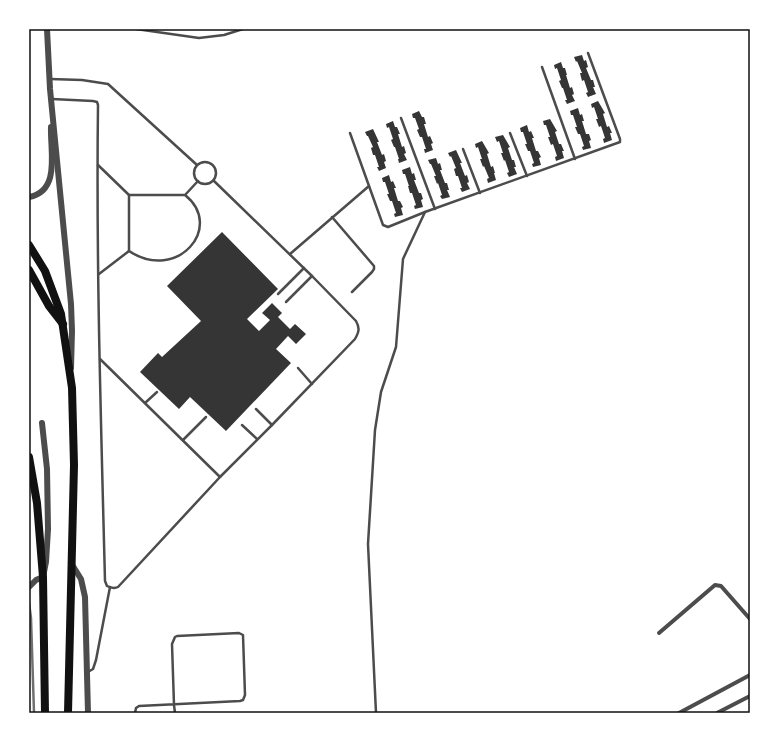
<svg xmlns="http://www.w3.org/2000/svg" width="779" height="742" viewBox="0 0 779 742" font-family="'Work Sans',sans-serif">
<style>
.building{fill:#353535}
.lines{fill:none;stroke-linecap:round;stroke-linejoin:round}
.service{stroke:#4c4c4c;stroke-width:2.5}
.minor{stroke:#4c4c4c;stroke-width:4}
.tertiary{stroke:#4c4c4c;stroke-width:6}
.trunk{stroke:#111;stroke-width:8}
.rail{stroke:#707070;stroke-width:2.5}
.neatline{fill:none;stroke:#111;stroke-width:1.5}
</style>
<rect width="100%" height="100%" fill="#fff"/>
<g class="building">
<path d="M582 55 584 61 586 60 588 67 586 68 591 80H593L595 87H593L596 94 588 97 586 93 588 92 584 80 582 81 580 73H582L577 61 576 62 574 57Z"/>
<path d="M561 62 563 68H565L567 75H566L570 88 572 87 574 94 572 95 575 101 567 104 565 100H567L563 88H562L559 81 561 80 557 68 555 69 554 65Z"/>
<path d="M598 101 605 113 603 114 607 127 609 126 612 133H610L612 140 604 143 603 139 605 138 601 126 599 127 596 119H598L594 107 592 108 591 104Z"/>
<path d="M578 108 580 115 582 114 584 121H582L586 134H589L591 140 589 141 591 148 583 150 582 147 584 146 580 134H578L575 127H577L573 115H571L570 111Z"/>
<path d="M419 111 422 117H424L426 124H424L428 137 430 136 433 143 431 144 433 150 425 153 424 149H426L422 137H420L417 130 419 129 415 118H413L412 114Z"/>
<path d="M550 119 557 131 555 132 559 144H561L564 151H562L564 158 556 161 555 157 557 156 553 144 551 145 548 137H550L546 125H544L543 121Z"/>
<path d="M393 121 395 127H397L400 134H398L402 147 404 146 406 153 404 154 407 160 399 163 398 159H399L395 147H394L391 140 393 139 389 127 387 128 386 124Z"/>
<path d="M527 125 529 132 531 131 534 138H532L536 151H538L541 157 539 158 541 165 533 167 532 164 534 163 530 151H528L525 144H527L523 132H521L520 128Z"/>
<path d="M373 129 379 142H377L382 155 384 154 386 161 384 162 386 168 379 171 377 167H379L375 155H373L371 148 373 147 368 136H367L365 132Z"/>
<path d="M503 135 510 147 508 148 512 160H514L516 167H514L517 174 509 177 507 173 509 172 505 160 504 161 501 153H503L499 141 497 142 495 137Z"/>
<path d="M482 141 489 153 487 154 491 167 493 166 495 173H494L496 180 488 183 487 179 489 178 484 166 483 167 480 159H482L478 147 476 148 475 144Z"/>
<path d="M456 150 462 163H460L465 176 467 175 469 182 467 183 470 189 462 192 460 188H462L458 176H456L454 169 456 168 451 156 450 157 448 153Z"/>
<path d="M436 158 438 164 440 163 442 170H440L445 183H447L449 190H447L450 197 442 199 440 196 442 195 438 183 437 184 434 176H436L431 164H430L428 160Z"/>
<path d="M410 167 412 174 414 173 416 180H414L419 193H421L423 199 421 200 423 207 415 209 414 206 416 205 412 193H410L408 186H409L405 174H403L402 170Z"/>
<path d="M389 175 391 182 393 181 396 188H394L398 201H400L403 207 401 208 403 215 395 217 394 214 396 213 392 201H390L387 194H389L385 182H383L382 178Z"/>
<path d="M222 232 278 289 247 319 259 331 270 320 262 313 272 303 282 313 278 317 290 329 295 324 306 334 296 344 288 336 276 349 291 363 226 431 190 397 179 409 140 372 158 353 162 357 201 321 167 286Z"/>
</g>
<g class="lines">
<g class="service">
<path d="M136 29 199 38 224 35 243 29"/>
<path d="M542 67 575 159"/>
<path d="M50 79 82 80 108 84 197 165"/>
<path d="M52 99 93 101 97 102 98 105C96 263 101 422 105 581L107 586C111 588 114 589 118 587L220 477 272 425 355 339C359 332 360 328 356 321L312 276 214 181"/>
<path d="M401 118 435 209"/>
<path d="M350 133 383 225 388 227 425 212 620 142V139L588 53"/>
<path d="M510 133 527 176"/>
<path d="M463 149 480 193"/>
<circle cx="205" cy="173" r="11"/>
<path d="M98 165 129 195"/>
<path d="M185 195C225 227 177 283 129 251V195H185L198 181"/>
<path d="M332 217 374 266V269L372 272 352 292"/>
<path d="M290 254 369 186"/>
<path d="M99 274 129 251"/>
<path d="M278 294 304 268"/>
<path d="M286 302 312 276"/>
<path d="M100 359 220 477"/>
<path d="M298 368 312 384"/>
<path d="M145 403 157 392"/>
<path d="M256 409 272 425"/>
<path d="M242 425 257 439"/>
<path d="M183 440 206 417"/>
<path d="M88 672 93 669 96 660 110 587"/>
<path d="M135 713 136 708 139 706 240 701 243 700 245 695 243 635 239 633 177 636 175 637 172 644 174 705 175 713"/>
<path d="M376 713 368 544 375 430 381 392 396 347 403 259 425 212"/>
</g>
<g class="minor">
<path d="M659 633 715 585 721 586 750 619"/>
<path d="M679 713 750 675"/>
<path d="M717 713 750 696"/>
</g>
<g class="tertiary">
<path d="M47 29 50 89 71 304 72 331 71 368"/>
<path d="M29 197C61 191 50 151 51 127"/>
<path d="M71 563 81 579 85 597 88 713"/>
<path d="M29 587 36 580 43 577 46 562 48 529 47 469 42 423"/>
</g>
<g class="trunk">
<path d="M29 245 45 271 61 314 72 388 74 465 68 713"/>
<path d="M29 270 49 306 63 324"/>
<path d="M29 457 37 503 43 577 45 713"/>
</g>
<path class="rail" d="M29 603 31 618 34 713"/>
</g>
<rect width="779" height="742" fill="none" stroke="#ffffff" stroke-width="60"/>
<rect x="30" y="30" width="719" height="682" class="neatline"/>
</svg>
